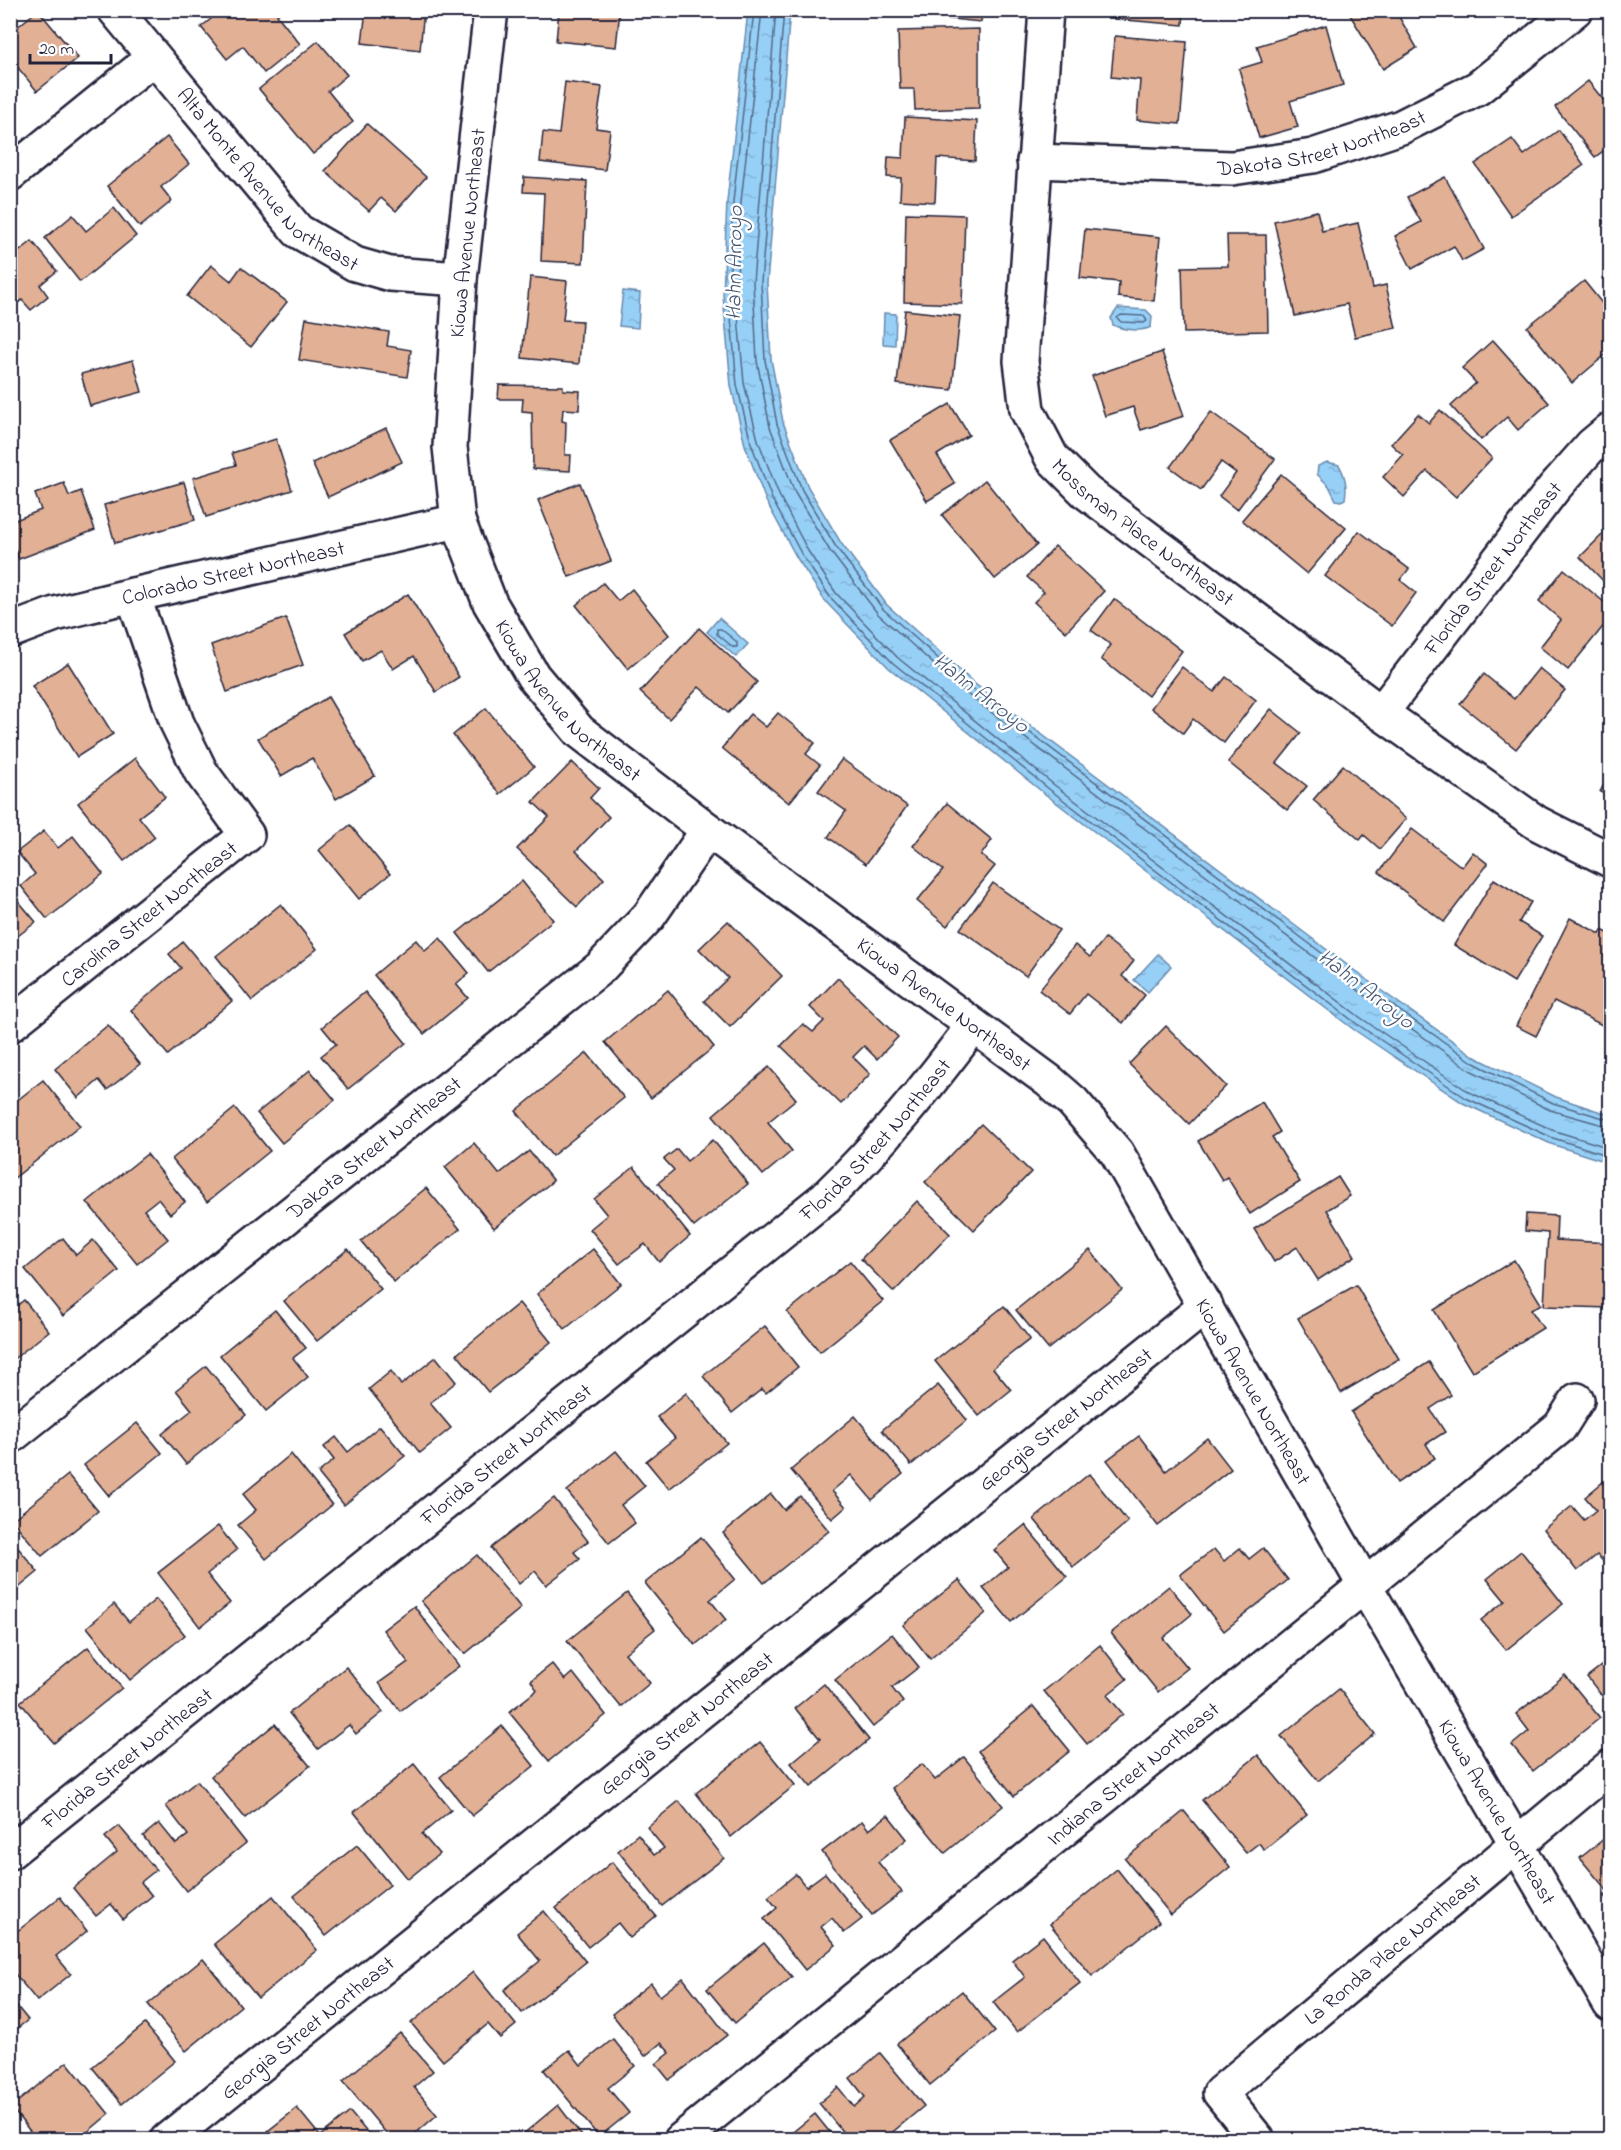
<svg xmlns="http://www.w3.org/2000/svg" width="1621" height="2150" viewBox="0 0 1621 2150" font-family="'Indie Flower',sans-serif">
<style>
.water{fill:url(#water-ripples);stroke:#688aac;stroke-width:1.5}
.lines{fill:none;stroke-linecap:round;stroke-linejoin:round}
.shore{stroke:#516886;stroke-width:1.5}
.building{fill:#e2b094;stroke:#22223b;stroke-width:1.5}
.minor-casing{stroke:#22223b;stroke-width:38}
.minor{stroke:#fff;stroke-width:33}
.labels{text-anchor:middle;stroke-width:5;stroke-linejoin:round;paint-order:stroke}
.street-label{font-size:21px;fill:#22223b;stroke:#fff}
.water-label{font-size:22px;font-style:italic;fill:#455673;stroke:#fff}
</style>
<defs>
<pattern id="water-ripples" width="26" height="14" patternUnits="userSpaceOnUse" patternTransform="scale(1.5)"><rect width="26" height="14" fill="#97d0f7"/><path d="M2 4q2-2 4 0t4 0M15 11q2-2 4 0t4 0" fill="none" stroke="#82b2d5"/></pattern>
</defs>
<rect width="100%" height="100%" fill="#fff"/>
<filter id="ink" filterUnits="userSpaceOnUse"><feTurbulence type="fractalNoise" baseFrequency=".0167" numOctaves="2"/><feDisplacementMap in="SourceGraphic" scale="12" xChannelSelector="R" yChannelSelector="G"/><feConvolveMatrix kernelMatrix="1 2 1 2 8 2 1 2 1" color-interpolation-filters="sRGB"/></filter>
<g filter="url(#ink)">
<g class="water">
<path d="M748 11H790L767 283 771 359 783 422 808 487 841 543 887 605 975 684 1379 989 1477 1058 1556 1097 1610 1115V1163L1551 1144 1463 1103 1353 1029 1045 794 889 668 825 601 797 558 766 501 745 445 731 386 723 295 727 201Z"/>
<path d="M623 291 640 293 638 328 619 326Z"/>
<path d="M1118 308 1146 310 1152 316 1151 327C1142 332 1123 330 1113 325L1111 318Z"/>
<path d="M884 313 896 314 895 345 883 344Z"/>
<path d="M1327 462 1339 465C1346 477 1347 486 1345 499L1341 501 1336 500 1329 486 1317 474 1318 466Z"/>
<path d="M719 618 748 644 736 657 707 632Z"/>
<path d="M1158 954 1171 966 1148 992 1134 980Z"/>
</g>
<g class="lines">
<g class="shore">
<path d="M754 10 733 202 729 295 737 385 751 443 772 499 802 555 830 597 893 663 1049 789 1357 1024 1466 1098 1553 1138 1610 1156"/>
<path d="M762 10 741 202 736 295 744 383 758 440 779 495 808 551 836 593 898 658 1053 784 1361 1018 1469 1092 1555 1131 1610 1148"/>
<path d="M776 10 753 282 757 361 770 427 795 493 830 551 878 614 967 694 1371 1000 1470 1070 1550 1110 1610 1127"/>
<path d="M784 10 761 282 765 360 777 424 802 490 836 547 883 609 971 688 1376 994 1474 1063 1553 1103 1610 1120"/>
<path d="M1121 315 1144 316 1147 321 1144 323 1121 322 1117 318Z"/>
<path d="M717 629H721L737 642V647H733L717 634Z"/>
</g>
</g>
<g class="building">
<path d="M38 10 78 58 37 91 10 58V33Z"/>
<path d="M222 10H283L277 15 300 44 264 73 243 46 227 59 201 27Z"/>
<path d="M366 10H424L420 50 362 43Z"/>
<path d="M559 10H620L616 47 556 41Z"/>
<path d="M921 10H982L981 22 921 16Z"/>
<path d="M1115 10H1184L1183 25 1114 19Z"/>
<path d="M1347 10H1409L1399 17 1417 48 1383 69Z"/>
<path d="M1326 25 1343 85 1290 101 1298 127 1259 138 1239 69 1262 62 1257 46Z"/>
<path d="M979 29V108L915 110 914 89H900L898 31Z"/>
<path d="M1115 36 1187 42 1180 124 1137 120 1140 80 1111 77Z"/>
<path d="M318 41 347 75 328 91 353 122 313 154 259 89Z"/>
<path d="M1588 81 1610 108V146L1595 157 1555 107Z"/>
<path d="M565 82 602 87 596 128 610 130 605 170 540 162 543 132 559 134Z"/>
<path d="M905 117 977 121 975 161 937 158 935 202 900 200 901 178 887 177 888 157 903 158Z"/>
<path d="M367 124 426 177 396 211 381 198 369 211 325 171Z"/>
<path d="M1559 130 1584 165 1511 216 1475 164 1512 139 1524 155Z"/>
<path d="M167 137 189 164 161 187 172 201 140 227 107 186Z"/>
<path d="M524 177 587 181 583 263 541 261 544 193 523 192Z"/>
<path d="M1445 177 1484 249 1462 261 1454 246 1412 269 1395 236 1421 222 1407 197Z"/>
<path d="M114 208 136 236 80 282 45 238 73 215 86 231Z"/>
<path d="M1317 211 1322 231 1358 223 1373 288 1386 285 1396 328 1355 337 1347 304 1295 316 1274 221Z"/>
<path d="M906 213 965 215 962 304 904 302Z"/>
<path d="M1085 229 1160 237 1154 301 1118 297 1119 282 1080 278Z"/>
<path d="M1227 235H1266L1268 331 1184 333 1182 267 1228 266Z"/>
<path d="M32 241 57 271 40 285 48 296 31 310 22 300 10 309V259Z"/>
<path d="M211 265 231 281 241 267 287 302 251 347 187 296Z"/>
<path d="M1610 271V288L1602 278Z"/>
<path d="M530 277 567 281 563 320 582 321 579 364 522 358Z"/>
<path d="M1584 281 1610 313V351L1572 383 1527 327Z"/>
<path d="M905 310 960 316 952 390 897 384Z"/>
<path d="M306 318 389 332 387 346 411 350 407 377 299 360Z"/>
<path d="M1493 340 1549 403 1518 430 1507 417 1481 440 1451 406 1476 383 1462 368Z"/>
<path d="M1162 352 1184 416 1141 430 1133 407 1105 416 1092 376Z"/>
<path d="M133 360 142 392 90 406 81 374Z"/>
<path d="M499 385 563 386V390L580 391 579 410 563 409 562 421 566 422 565 455H571L570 471 533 469 532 412 522 411 523 399H498Z"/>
<path d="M950 404 969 435 937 455 955 484 927 501 890 440Z"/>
<path d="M1440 410 1492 458 1456 497 1427 471 1404 497 1383 477 1403 455 1391 444 1418 414 1429 423Z"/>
<path d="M1211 412 1275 459 1237 510 1219 496 1236 473 1221 462 1201 490 1170 467Z"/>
<path d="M386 428 402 462 328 497 312 463Z"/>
<path d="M276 439 292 490 206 517 193 478 236 465 232 453Z"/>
<path d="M1281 474 1346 528 1307 574 1242 520Z"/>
<path d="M985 480 1037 545 995 579 942 515Z"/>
<path d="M184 482 195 520 115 543 104 505Z"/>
<path d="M64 483 69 496 81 491 95 530 19 559 10 536V522L41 510 35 494Z"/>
<path d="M580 483 611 561 569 577 538 500Z"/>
<path d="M1610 527V588L1580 557Z"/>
<path d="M1359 531 1409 569 1400 580 1416 593 1392 626 1325 576Z"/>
<path d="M1055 546 1104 591 1066 632 1034 602 1044 592 1027 577Z"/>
<path d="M1564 569 1610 607V618L1568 670 1540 647 1561 620 1539 601Z"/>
<path d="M603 583 618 601 632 589 669 635 628 669 576 605Z"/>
<path d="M408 594 459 677 436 692 414 656 393 669 381 650 362 661 345 633Z"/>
<path d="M1114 599 1182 651 1148 696 1101 659 1111 645 1091 630Z"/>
<path d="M286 618 303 665 227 692 211 645Z"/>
<path d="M699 628 757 682 728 713 699 687 669 719 640 692Z"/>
<path d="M68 663 113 734 77 757 32 686Z"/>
<path d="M1182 667 1214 692 1226 677 1256 700 1224 743 1193 719 1183 733 1151 708Z"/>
<path d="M1539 668 1565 690 1516 749 1460 704 1484 674 1514 699Z"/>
<path d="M328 697 375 776 336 799 312 758 281 776 258 738Z"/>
<path d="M486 708 534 767 500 794 453 735Z"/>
<path d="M1271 709 1301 733 1277 763 1307 786 1287 810 1228 762Z"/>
<path d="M778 713 815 743 806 754 820 765 789 803 722 748 750 714 766 727Z"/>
<path d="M135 758 165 797 139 817 155 837 124 861 78 803Z"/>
<path d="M842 759 907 806 866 864 828 837 846 811 818 791Z"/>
<path d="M572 762 599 788 590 798 609 817 576 851 604 879 577 907 517 849 549 817 533 802Z"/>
<path d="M1343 765 1406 819 1380 849 1364 835 1360 840 1313 800Z"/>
<path d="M1610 773V797L1600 792Z"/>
<path d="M947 803 992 840 981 855 995 866 947 926 917 901 943 870 913 846Z"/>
<path d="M350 825 390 874 359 899 319 850Z"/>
<path d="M1412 829 1462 867 1473 852 1488 864 1444 922 1379 872Z"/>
<path d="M44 831 58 848 73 836 103 874 47 919 21 886 35 874 17 852Z"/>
<path d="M1494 879 1531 902 1519 922 1542 936 1514 982 1454 945Z"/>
<path d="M522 881 553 920 488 972 457 933Z"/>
<path d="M993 883 1059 930 1026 976 960 929Z"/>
<path d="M10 891 36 922 10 942Z"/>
<path d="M281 904 317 949 252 1001 216 956Z"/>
<path d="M1570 918 1600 934 1602 930 1610 934V1017L1606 1027 1554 1001 1536 1036 1516 1026Z"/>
<path d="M728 921 782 976 730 1027 704 1001 728 978 699 949Z"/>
<path d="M440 938 469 973 456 984 468 998 424 1034 374 975 416 940 425 951Z"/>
<path d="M1105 938 1134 961 1122 976 1145 995 1123 1023 1086 994 1070 1014 1039 990 1075 945 1090 957Z"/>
<path d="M183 942 232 1001 168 1055 131 1010 181 968 169 954Z"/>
<path d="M838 978 898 1037 877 1059 864 1046 853 1057 870 1074 841 1104 781 1046 803 1024 813 1032 824 1021 810 1007Z"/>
<path d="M668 990 714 1047 651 1098 605 1042Z"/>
<path d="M365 992 406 1043 348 1089 321 1056 336 1044 322 1027Z"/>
<path d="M108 1025 140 1064 107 1090 99 1080 78 1098 55 1069Z"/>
<path d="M1166 1026 1226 1086 1189 1124 1129 1064Z"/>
<path d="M587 1053 624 1098 552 1156 516 1111Z"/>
<path d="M769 1067 796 1099 768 1122 792 1151 763 1175 713 1115Z"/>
<path d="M310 1070 335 1100 282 1143 257 1113Z"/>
<path d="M43 1080 80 1126 13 1179 10 1176V1106Z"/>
<path d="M1262 1102 1280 1132 1272 1137 1300 1182 1250 1214 1227 1177 1222 1180 1198 1141Z"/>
<path d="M235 1108 270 1151 207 1202 172 1159Z"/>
<path d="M981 1124 1031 1172 974 1230 925 1182Z"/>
<path d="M713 1140 748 1184 694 1227 658 1183 674 1170 664 1159 677 1149 687 1161Z"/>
<path d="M474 1143 499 1174 529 1151 553 1181 494 1228 445 1167Z"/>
<path d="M147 1154 185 1202 170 1214 158 1199 144 1210 168 1239 137 1264 87 1202Z"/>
<path d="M634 1167 690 1236 659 1262 645 1244 619 1264 590 1229 607 1215 594 1199Z"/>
<path d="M1338 1177 1350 1196 1327 1210 1355 1256 1318 1280 1297 1247 1274 1262 1254 1229Z"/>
<path d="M426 1188 460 1229 394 1282 361 1241Z"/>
<path d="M917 1201 950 1234 894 1292 861 1259Z"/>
<path d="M1526 1214 1557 1216 1556 1240 1610 1243V1308L1544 1306 1548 1233 1525 1231Z"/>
<path d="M63 1238 76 1255 93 1240 119 1271 63 1316 25 1269Z"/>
<path d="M348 1249 381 1289 317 1341 284 1301Z"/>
<path d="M593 1249 621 1284 565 1329 537 1294Z"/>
<path d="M1090 1250 1122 1290 1048 1349 1016 1310Z"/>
<path d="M1514 1260 1541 1304 1531 1310 1543 1328 1472 1372 1434 1310Z"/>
<path d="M850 1261 883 1301 820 1352 787 1312Z"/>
<path d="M1356 1285 1399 1359 1341 1393 1298 1318Z"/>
<path d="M24 1300 49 1331 10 1362V1311Z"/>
<path d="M519 1303 551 1342 488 1392 457 1354Z"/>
<path d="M1004 1306 1030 1339 993 1368 1011 1390 979 1416 935 1361Z"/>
<path d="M275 1310 306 1348 293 1358 308 1377 266 1411 220 1355Z"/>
<path d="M765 1326 798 1367 766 1393 762 1389 732 1413 703 1376Z"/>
<path d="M436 1357 456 1382 430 1403 451 1428 420 1453 369 1389 391 1371 401 1385Z"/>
<path d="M1429 1362 1451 1395 1430 1409 1445 1432 1426 1444 1435 1458 1397 1483 1351 1412Z"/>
<path d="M206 1366 246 1415 186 1464 162 1434 192 1410 176 1390Z"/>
<path d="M938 1385 967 1420 911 1465 882 1430Z"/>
<path d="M686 1393 727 1443 669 1489 646 1461 675 1438 657 1417Z"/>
<path d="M855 1416 903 1474 872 1500 851 1475 832 1491 846 1507 832 1519 791 1470Z"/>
<path d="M137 1423 162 1453 109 1496 84 1465Z"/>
<path d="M380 1426 405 1456 344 1505 318 1473 334 1460 324 1447 336 1437 348 1452Z"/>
<path d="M1139 1436 1166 1471 1207 1438 1231 1469 1158 1526 1107 1460Z"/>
<path d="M616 1451 645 1486 621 1505 635 1523 609 1543 567 1491Z"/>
<path d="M291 1454 332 1505 266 1559 238 1525 256 1510 243 1494Z"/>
<path d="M1089 1474 1128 1522 1073 1567 1034 1519Z"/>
<path d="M68 1475 98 1511 42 1556 12 1520Z"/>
<path d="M1610 1476V1568L1597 1555 1577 1571 1544 1529 1572 1506 1584 1520 1596 1510 1585 1497Z"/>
<path d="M771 1494 784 1510 800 1496 829 1531 764 1583 723 1533Z"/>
<path d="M554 1498 588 1541 574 1552 580 1559 546 1585 535 1571 519 1584 491 1548Z"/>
<path d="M1025 1525 1067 1577 1011 1622 983 1588 1008 1567 994 1550Z"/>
<path d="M218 1526 237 1550 207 1574 230 1603 200 1627 158 1573Z"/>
<path d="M701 1537 735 1579 710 1600 726 1620 695 1645 645 1583Z"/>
<path d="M10 1538 38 1572 10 1595Z"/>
<path d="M1240 1548 1249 1559 1263 1548 1288 1580 1224 1631 1180 1575 1214 1549 1224 1561Z"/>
<path d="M1521 1551 1563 1604 1506 1650 1481 1620 1505 1601 1487 1579Z"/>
<path d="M477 1555 521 1608 465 1654 421 1601Z"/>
<path d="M959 1580 986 1613 930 1659 903 1625Z"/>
<path d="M1169 1586 1192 1614 1163 1638 1188 1668 1158 1692 1111 1633Z"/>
<path d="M627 1593 655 1629 625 1653 650 1683 621 1707 567 1641Z"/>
<path d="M156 1599 185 1635 130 1680 87 1627 114 1604 129 1622Z"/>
<path d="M414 1606 459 1666 400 1711 379 1683 408 1662 383 1630Z"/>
<path d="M892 1634 919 1667 892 1688 903 1702 873 1727 835 1680Z"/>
<path d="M1100 1645 1127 1679 1107 1695 1123 1714 1087 1744 1044 1691Z"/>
<path d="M88 1647 122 1688 54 1743 20 1702Z"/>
<path d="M1610 1659V1706L1587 1677Z"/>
<path d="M552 1664 565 1680 573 1673 606 1715 549 1761 509 1712 537 1690 531 1681Z"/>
<path d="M346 1667 383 1712 356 1734 349 1725 318 1749 289 1713Z"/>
<path d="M1565 1675 1600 1718 1533 1771 1512 1745 1529 1731 1516 1714Z"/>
<path d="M824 1684 869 1740 811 1787 791 1763 820 1739 795 1708Z"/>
<path d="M1339 1689 1375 1734 1318 1781 1281 1736Z"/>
<path d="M1033 1706 1070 1751 1014 1796 978 1751Z"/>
<path d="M10 1710 19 1721 10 1727Z"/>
<path d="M275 1724 310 1766 245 1818 211 1776Z"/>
<path d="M502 1726 534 1766 472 1816 440 1777Z"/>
<path d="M760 1742 795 1785 731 1837 696 1793Z"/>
<path d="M1258 1755 1307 1815 1264 1850 1259 1843 1246 1853 1202 1800Z"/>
<path d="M964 1757 1003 1806 945 1853 892 1788 922 1764 935 1780Z"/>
<path d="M414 1764 451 1810 422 1834 439 1854 408 1879 354 1812Z"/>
<path d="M197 1781 246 1843 186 1891 143 1836 159 1823 176 1844 188 1835 166 1806Z"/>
<path d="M679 1801 724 1858 662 1906 618 1851 638 1834 654 1855 664 1848 647 1827Z"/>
<path d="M1184 1811 1230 1867 1171 1915 1125 1859Z"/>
<path d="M888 1815 907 1839 878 1862 902 1892 872 1915 822 1852 862 1821 869 1830Z"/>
<path d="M119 1826 156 1870 141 1882 152 1896 123 1919 111 1904 96 1916 73 1888 117 1852 105 1837Z"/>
<path d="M1610 1834V1904L1604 1896 1609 1893 1580 1858Z"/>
<path d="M357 1845 390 1885 326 1936 294 1896Z"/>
<path d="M612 1862 656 1916 630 1938 618 1923 588 1947 556 1908Z"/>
<path d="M1117 1869 1159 1922 1092 1976 1050 1924Z"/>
<path d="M825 1873 862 1919 844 1933 832 1918 821 1927 836 1945 805 1970 764 1919 777 1908 768 1897 796 1874 806 1887Z"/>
<path d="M273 1896 317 1950 258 1998 214 1944Z"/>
<path d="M60 1897 87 1931 56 1956 71 1974 37 2001 10 1968V1937Z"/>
<path d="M544 1911 586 1962 522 2013 504 1990 540 1961 517 1933Z"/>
<path d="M1043 1936 1080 1983 1017 2032 993 2002 1025 1977 1012 1960Z"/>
<path d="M764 1943 792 1977 735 2023 707 1989Z"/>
<path d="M203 1959 241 2006 186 2051 148 2004Z"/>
<path d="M473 1972 516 2025 500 2038 488 2024 443 2061 411 2023Z"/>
<path d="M683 1978 727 2035 669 2080 656 2064 670 2053 661 2043 645 2056 612 2014 651 1983 660 1996Z"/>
<path d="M962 1991 995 2032 930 2085 897 2044Z"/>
<path d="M10 1998 28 2020 10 2034Z"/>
<path d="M145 2024 175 2061 122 2104 92 2067Z"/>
<path d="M400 2033 433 2071 414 2087 437 2115 408 2140H392L343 2081Z"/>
<path d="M613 2039 635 2066 608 2088 629 2113 599 2137 544 2070 569 2050 581 2065Z"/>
<path d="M880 2053 924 2106 883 2140H849L819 2103 838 2087 854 2107 865 2097 850 2078Z"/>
<path d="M67 2062 109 2114 78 2140H37L11 2107Z"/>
<path d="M558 2105 585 2140H516Z"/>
<path d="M297 2108 320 2136 350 2112 370 2136 366 2140H275L268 2131Z"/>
<path d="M815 2114 836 2140H783Z"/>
</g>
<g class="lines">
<defs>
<g id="minor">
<path id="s1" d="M115 10 298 231 355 264 390 274 460 279"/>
<path id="s2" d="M491 10 460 279 450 447 458 521 490 603 533 676 579 731 708 830 1049 1081 1073 1102 1117 1153 1365 1586 1610 2004"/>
<path id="s3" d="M1046 10 1021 361 1027 410 1052 458 1086 492 1381 713 1537 823 1610 860"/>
<path id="s4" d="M1034 161 1232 168 1313 156 1401 127 1478 88 1575 10"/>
<path d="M10 174 153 58"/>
<path id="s5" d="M10 631 55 614 133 595 458 521"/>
<path id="s6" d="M1381 713 1554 488 1592 445 1610 430"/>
<path id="s7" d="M10 1025 247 835 201 772 177 723 133 595"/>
<path id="s8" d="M10 1437 600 968 649 916 708 830"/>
<path id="s9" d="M10 1852 826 1197C881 1144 927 1087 973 1026"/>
<path id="s10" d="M167 2140 1206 1306"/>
<path id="s11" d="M681 2140 1560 1427 1577 1400"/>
<path id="s12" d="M1258 2140 1220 2093 1610 1767"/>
</g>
</defs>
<use href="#minor" class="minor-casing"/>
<use href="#minor" class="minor"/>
</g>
</g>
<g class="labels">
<g class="street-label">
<text dy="7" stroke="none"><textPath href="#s4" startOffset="291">Dakota Street Northeast</textPath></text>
<text dy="7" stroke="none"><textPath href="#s1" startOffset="230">Alta Monte Avenue Northeast</textPath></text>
<text transform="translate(467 233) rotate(-84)" y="7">Kiowa Avenue Northeast</text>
<text dy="7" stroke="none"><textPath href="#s3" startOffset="573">Mossman Place Northeast</textPath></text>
<text dy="7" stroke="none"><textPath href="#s6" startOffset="183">Florida Street Northeast</textPath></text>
<text dy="7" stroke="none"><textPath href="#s5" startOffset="231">Colorado Street Northeast</textPath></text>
<text dy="7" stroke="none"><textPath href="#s2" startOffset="728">Kiowa Avenue Northeast</textPath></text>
<text dy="7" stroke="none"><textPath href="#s7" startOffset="178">Carolina Street Northeast</textPath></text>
<text dy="7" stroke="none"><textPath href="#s2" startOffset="1214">Kiowa Avenue Northeast</textPath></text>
<text dy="7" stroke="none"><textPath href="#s9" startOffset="1122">Florida Street Northeast</textPath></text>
<text dy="7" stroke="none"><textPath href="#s8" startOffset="465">Dakota Street Northeast</textPath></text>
<text dy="7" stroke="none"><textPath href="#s2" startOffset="1718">Kiowa Avenue Northeast</textPath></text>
<text dy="7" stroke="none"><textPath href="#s10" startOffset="1152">Georgia Street Northeast</textPath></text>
<text dy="7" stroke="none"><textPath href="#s9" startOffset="636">Florida Street Northeast</textPath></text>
<text dy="7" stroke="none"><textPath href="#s10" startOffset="666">Georgia Street Northeast</textPath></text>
<text dy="7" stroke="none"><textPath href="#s9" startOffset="150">Florida Street Northeast</textPath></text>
<text dy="7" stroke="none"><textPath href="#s11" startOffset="582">Indiana Street Northeast</textPath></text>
<text dy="7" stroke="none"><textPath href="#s2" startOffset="2204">Kiowa Avenue Northeast</textPath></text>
<text dy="7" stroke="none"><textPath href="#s12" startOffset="285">La Ronda Place Northeast</textPath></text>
<text dy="7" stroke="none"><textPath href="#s10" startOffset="180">Georgia Street Northeast</textPath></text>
</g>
<g class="water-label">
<text transform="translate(733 263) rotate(-89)" y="8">Hahn Arroyo</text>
<text transform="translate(982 692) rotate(38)" y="8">Hahn Arroyo</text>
<text transform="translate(1367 988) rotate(38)" y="8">Hahn Arroyo</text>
</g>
</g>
<rect width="1621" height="2150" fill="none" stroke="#fff" stroke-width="36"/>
<rect x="18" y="18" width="1585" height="2114" fill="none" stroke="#22223b" stroke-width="2" filter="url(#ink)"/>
<path d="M30 54v9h81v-9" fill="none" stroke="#22223b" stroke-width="3"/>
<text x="39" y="54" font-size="18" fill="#22223b" stroke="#ffffff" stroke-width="4.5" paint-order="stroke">20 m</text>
</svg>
